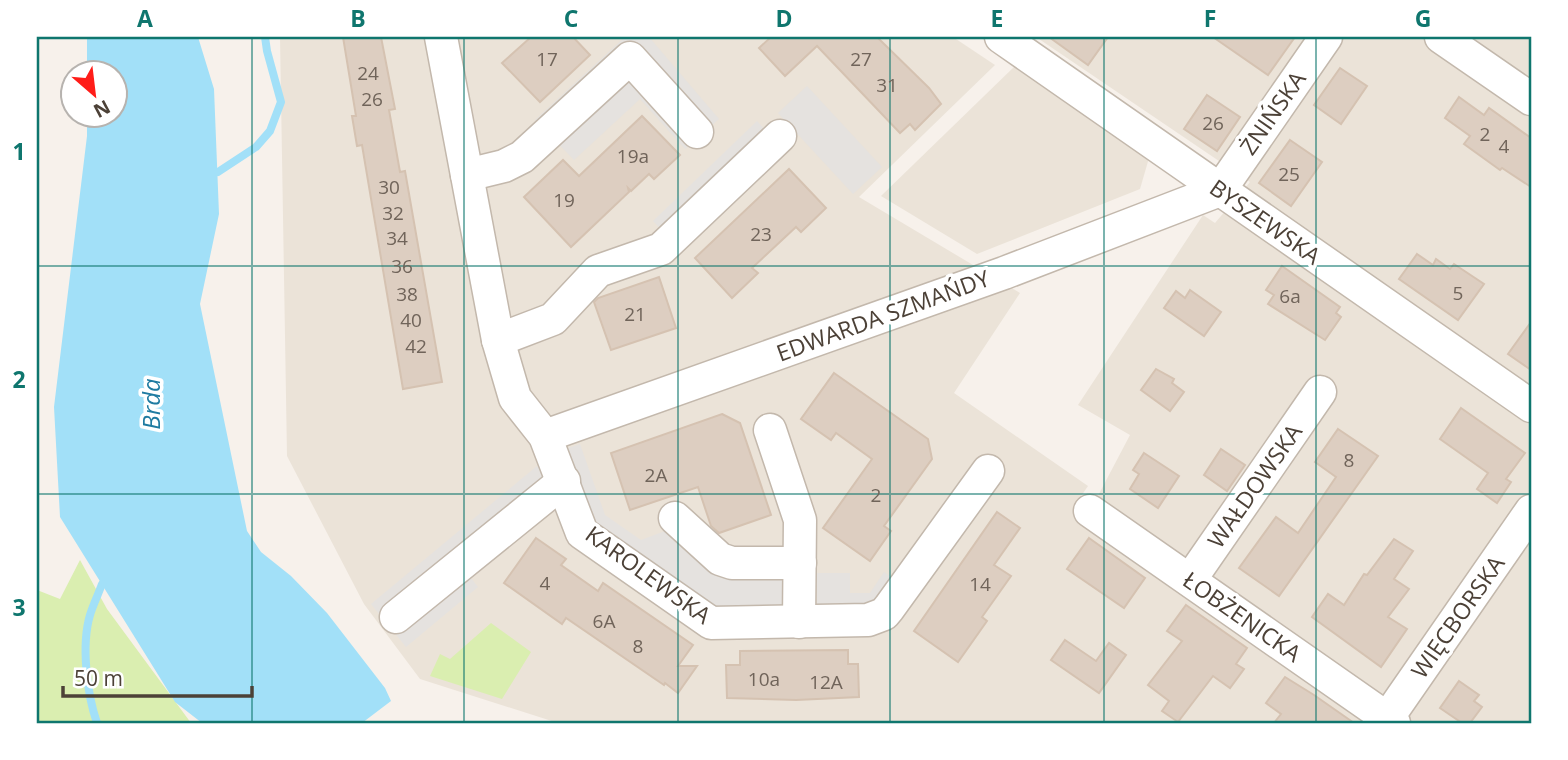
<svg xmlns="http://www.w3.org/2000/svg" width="1568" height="760" viewBox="0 0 1568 760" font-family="'Open Sans',sans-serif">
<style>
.residential{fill:#ebe3d8}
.green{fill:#daeeb0}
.parking{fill:#e5e2df}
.water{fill:#a2e0f8}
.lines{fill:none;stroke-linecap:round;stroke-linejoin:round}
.stream{stroke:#a2e0f8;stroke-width:8}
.building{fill:#ddcec1;stroke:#d5c2b1;stroke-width:2}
.minor-casing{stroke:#c3b8ac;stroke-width:35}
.minor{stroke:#fff;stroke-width:32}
.grid{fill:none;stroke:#0f766e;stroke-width:2;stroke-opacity:0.55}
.labels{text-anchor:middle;stroke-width:7;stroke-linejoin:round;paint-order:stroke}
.number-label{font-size:19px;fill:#70645a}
.street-label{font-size:23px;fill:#4c4137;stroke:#fff}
.water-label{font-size:24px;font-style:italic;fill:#1f7ba1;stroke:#fff}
.neatline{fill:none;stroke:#0f766e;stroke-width:2.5}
.grid-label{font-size:23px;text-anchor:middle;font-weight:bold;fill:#0f766e}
</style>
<rect width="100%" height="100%" fill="#f7f1eb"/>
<g class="residential">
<path d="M280 37H953L995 65 859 197 1020 293 954 393 1088 486 1075 505 1090 511 1130 435 1078 405 1203 215 1215 223 1250 182 1036 37H1531V723H558L420 679 364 604 287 456Z"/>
<path d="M1016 65 1149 158 1140 189 977 254 881 196Z"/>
</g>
<g class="green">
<path d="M80 560 107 609 191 723H37V590L60 599Z"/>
<path d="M491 623 531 652 502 699 430 676 440 654 450 659Z"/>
</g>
<g class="parking">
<path d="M625 37H649L719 119 685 149 640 99 574 160 535 120Z"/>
<path d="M807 86 882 167 853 194 778 113Z"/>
<path d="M757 121 769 134 665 234 653 221Z"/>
<path d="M580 444 605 515 641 540 665 531 725 575 782 574 784 613 713 614 592 528 562 450Z"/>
<path d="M537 466 549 481 456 559 478 587 406 647 371 604Z"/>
<path d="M884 572 900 583 889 601 817 612V573H850V593H870Z"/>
</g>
<path class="water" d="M87 37H198L214 89 219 214 200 304 247 531 261 552 291 576 327 613 385 688 391 701 362 723H202L175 702 60 517 54 407 87 136V116H116V74L87 73Z"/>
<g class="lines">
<g class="stream">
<path d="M218 172 256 147 270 131 281 102 267 51 265 37"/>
<path d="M97 723C87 694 81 645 90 615 93 605 98 595 102 584"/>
</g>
</g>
<g class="building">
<path d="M343 37H381L395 109 389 110 400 172 405 171 442 382 403 389 362 145 357 146 352 116H356Z"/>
<path d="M531 37H573L590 55 540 102 502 63Z"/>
<path d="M771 37H877L929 88 941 104 915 130 910 124 900 133 817 46 785 76 759 48Z"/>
<path d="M1049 37H1108L1088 65Z"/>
<path d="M1213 37H1295L1268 75Z"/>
<path d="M1340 68 1367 86 1341 124 1314 105Z"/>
<path d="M1207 95 1240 117 1217 151 1184 129Z"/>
<path d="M1459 97 1484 115 1489 108 1531 138V187L1502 168 1500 170 1464 144 1470 136 1445 118Z"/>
<path d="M642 116 680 155 654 179 649 174 631 191 628 188 629 192 571 247 524 197 563 160 579 176Z"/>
<path d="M1290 140 1322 162 1291 206 1259 183Z"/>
<path d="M789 169 826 208 801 232 796 227 752 268 758 273 732 298 695 258Z"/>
<path d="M1417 254 1433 265 1436 259 1450 269 1454 264 1484 284 1458 320 1399 279Z"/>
<path d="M1282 266 1340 307 1336 313 1341 317 1325 340 1268 304 1274 295 1266 290Z"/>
<path d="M659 277 676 328 611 350 594 302 598 298Z"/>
<path d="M1190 290 1221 312 1204 336 1164 308 1176 291 1185 298Z"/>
<path d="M1531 322V370L1508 354Z"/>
<path d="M1156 369 1174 379 1172 383 1184 392 1170 411 1141 390Z"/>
<path d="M834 373 928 439 932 459 884 526 891 531 870 561 823 528 872 459 836 433 831 440 801 419Z"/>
<path d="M1461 408 1525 453 1506 479 1511 482 1497 503 1477 489 1488 473 1440 439Z"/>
<path d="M722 414 740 423 771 515 719 533 711 526 698 487 630 510 611 453Z"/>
<path d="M1338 429 1378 456 1279 596 1239 568 1276 517 1298 533 1336 477 1315 462Z"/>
<path d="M1221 449 1245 465 1227 491 1204 475Z"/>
<path d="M1144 453 1179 476 1158 508 1130 489 1139 474 1133 470Z"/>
<path d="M997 512 1020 528 994 565 1011 576 982 617 987 621 958 662 914 631Z"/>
<path d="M536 538 566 559 561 565 598 591 603 583 693 645 678 666H697L678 693 665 683 664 685 566 618 562 624 504 583Z"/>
<path d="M1089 538 1145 578 1124 608 1067 569Z"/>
<path d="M1394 539 1413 551 1394 579 1409 589 1388 617 1407 629 1381 667 1312 617 1328 594 1344 605 1364 574 1367 575Z"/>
<path d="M1186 605 1247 648 1236 664 1244 669 1230 688 1213 676 1178 722 1162 711 1169 701 1148 685 1182 641 1167 631Z"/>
<path d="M1065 640 1096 661 1109 643 1126 655 1099 693 1051 660Z"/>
<path d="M848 650V664H858L859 697 796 700 727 698 726 665H740V651Z"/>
<path d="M1285 677 1314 695 1354 723H1274L1281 714 1266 703Z"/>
<path d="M1459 681 1479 695 1474 701 1482 707 1470 723H1462L1440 708Z"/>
</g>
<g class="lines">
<defs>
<g id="minor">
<path d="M441 37 498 340 515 398 545 436 582 533 711 623 868 620 884 614 889 608 988 471"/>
<path d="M1001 37 1531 406"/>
<path d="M1441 37 1531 99"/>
<path d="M467 175 504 166 522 157 630 58 697 132"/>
<path d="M498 340 553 319 598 271 661 249 780 136"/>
<path d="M770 430 800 520 799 622"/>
<path d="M545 436 1004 273 1220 190 1326 37"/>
<path d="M1090 511 1394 723"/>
<path d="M675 518 720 559 732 563H800"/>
<path d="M1190 580 1320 392"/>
<path d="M396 617 564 481"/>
<path d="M1384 723 1531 511"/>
</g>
</defs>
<use href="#minor" class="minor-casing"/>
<use href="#minor" class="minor"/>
</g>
<path class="grid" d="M252 37V723M464 37V723M678 37V723M890 37V723M1104 37V723M1316 37V723M37 266H1531M37 494H1531"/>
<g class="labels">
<g class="number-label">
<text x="547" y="66">17</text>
<text x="861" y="66">27</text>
<text x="368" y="80">24</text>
<text x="887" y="92">31</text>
<text x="372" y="106">26</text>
<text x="1213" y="130">26</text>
<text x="1485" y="141">2</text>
<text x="1504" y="153">4</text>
<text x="633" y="163">19a</text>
<text x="1289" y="181">25</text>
<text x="389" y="194">30</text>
<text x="564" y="207">19</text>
<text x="393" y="220">32</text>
<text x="761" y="241">23</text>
<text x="397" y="245">34</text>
<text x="402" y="273">36</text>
<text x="1458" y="300">5</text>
<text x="407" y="301">38</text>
<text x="1290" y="303">6a</text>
<text x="635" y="321">21</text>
<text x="411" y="327">40</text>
<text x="416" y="353">42</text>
<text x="1349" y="467">8</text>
<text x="656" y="482">2A</text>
<text x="876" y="502">2</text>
<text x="545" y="590">4</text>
<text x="980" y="591">14</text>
<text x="604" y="628">6A</text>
<text x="638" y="653">8</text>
<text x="764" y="686">10a</text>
<text x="826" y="689">12A</text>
</g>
<g class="street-label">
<text transform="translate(1273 113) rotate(-55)" y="8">ŻNIŃSKA</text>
<text transform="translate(1265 222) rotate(35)" y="8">BYSZEWSKA</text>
<text transform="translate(883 316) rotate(-20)" y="8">EDWARDA SZMAŃDY</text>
<text transform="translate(1255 486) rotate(-55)" y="8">WAŁDOWSKA</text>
<text transform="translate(648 575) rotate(36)" y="8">KAROLEWSKA</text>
<text transform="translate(1242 617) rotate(35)" y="8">ŁOBŻENICKA</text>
<text transform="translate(1458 617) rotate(-55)" y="8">WIĘCBORSKA</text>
</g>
<g class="water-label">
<text transform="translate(152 404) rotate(-90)" y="8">Brda</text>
</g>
</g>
<rect width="1568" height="760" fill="none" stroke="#ffffff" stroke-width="77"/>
<g transform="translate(94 94) rotate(152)"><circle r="33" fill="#ffffff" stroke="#b7b3af" stroke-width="2"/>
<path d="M0-5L12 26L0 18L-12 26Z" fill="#ff1d19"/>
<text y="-10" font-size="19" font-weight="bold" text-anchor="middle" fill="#4c4137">N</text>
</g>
<path d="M63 686v10h189v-10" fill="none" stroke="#4c4137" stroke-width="3.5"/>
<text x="74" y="686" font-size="21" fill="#4c4137" stroke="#ffffff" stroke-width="5" paint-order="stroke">50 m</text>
<rect x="38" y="38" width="1492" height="684" class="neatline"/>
<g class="grid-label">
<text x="145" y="27">A</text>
<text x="358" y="27">B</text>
<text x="571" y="27">C</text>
<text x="784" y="27">D</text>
<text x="997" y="27">E</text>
<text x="1210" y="27">F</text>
<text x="1423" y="27">G</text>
<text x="19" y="160">1</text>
<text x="19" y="388">2</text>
<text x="19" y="616">3</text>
</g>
</svg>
